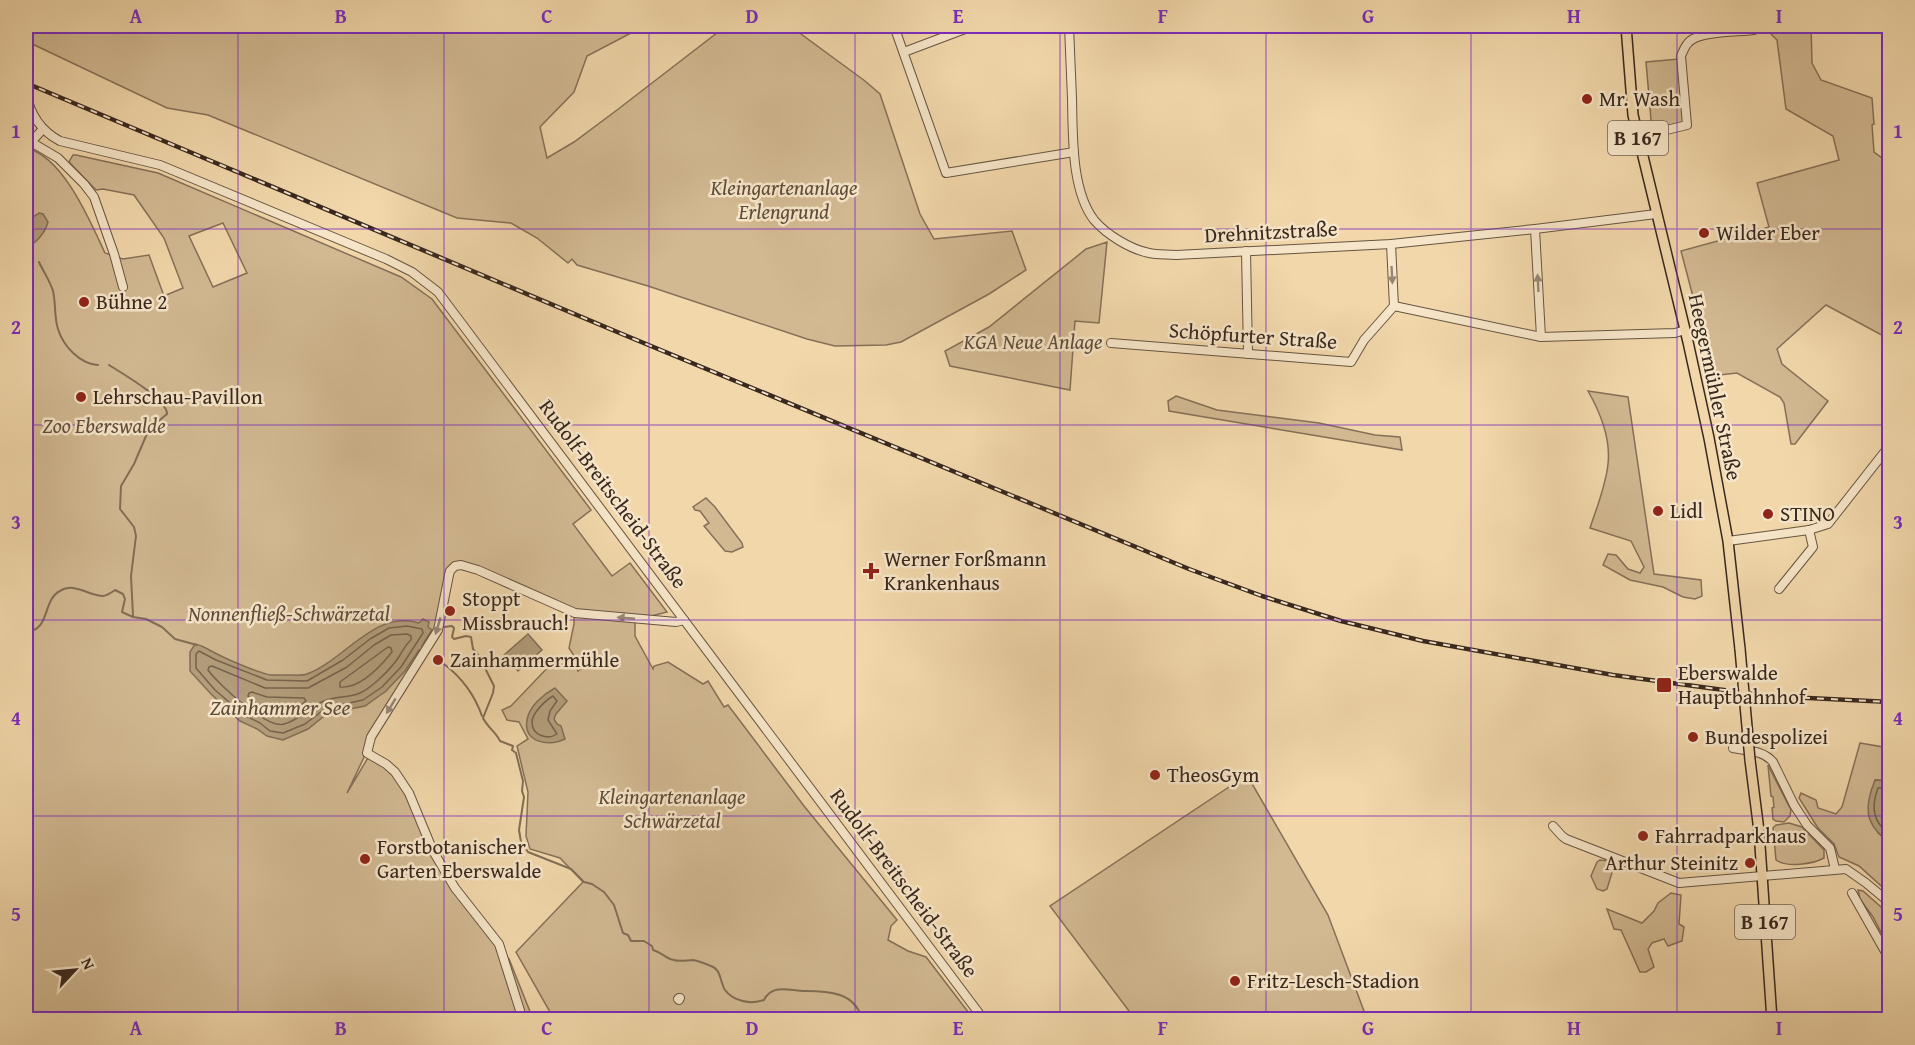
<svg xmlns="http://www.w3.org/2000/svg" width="1915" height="1045" viewBox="0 0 1915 1045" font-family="'Gentium Book Plus',serif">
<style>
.green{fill:#d2b992;stroke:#867058;stroke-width:1.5;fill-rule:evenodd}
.water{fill:#b29c7a;stroke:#826e55;stroke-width:1.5}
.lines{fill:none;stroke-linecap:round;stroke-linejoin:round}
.shore{stroke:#76624c;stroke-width:1.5}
.stream{stroke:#826e55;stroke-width:2}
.minor-casing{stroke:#675441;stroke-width:10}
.major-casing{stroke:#39281e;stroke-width:12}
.minor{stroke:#f6e5c8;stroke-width:8}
.major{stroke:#f1d7aa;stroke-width:9}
.rail-casing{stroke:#39281e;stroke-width:4.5}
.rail{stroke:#f6e5c8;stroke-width:2;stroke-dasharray:7;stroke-linecap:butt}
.major-bridge-casing{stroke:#39281e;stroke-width:12;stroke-linecap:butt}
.major-bridge{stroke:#f1d7aa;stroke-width:9}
.oneway{fill:#988673}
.grid{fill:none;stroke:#7b2cbf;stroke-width:1.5;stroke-opacity:0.55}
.poi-dot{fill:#8f2418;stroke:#f6e5c8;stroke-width:2}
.labels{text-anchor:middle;stroke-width:5;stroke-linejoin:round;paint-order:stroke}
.shield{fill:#f6e5c8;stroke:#726151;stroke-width:1.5}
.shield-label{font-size:20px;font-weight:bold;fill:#39281e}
.poi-label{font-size:21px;fill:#39281e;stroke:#f6e5c8;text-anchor:start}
.park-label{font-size:21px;font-style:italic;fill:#5f4c3b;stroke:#f6e5c8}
.street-label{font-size:21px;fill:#39281e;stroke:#f6e5c8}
.water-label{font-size:22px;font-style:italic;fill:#5d4b3a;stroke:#f6e5c8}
.neatline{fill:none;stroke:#7b2cbf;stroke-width:2}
.grid-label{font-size:20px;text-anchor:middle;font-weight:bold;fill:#7b2cbf}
</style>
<rect width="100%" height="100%" fill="#f1d7aa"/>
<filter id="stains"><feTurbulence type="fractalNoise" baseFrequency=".00333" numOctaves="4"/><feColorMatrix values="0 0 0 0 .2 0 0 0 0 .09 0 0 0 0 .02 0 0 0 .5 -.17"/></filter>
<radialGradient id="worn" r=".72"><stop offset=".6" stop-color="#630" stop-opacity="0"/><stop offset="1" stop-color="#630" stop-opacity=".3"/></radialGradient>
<g class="green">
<path d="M29 26H631V33L587 56 574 92 540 127 547 158 574 142 617 110 726 26H790L865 81 880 94 920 214 934 239 1012 231 1026 270 989 294 901 342 886 345 835 346 807 339 648 286 577 265 572 259 568 263 537 238 511 223 457 218 208 115 167 108 28 42Z"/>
<path d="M1770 26H1811L1812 63 1821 80 1872 98 1874 124 1872 125 1874 152 1890 164 1889 339 1826 305 1777 349 1782 364 1828 401 1795 444H1791L1784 403 1780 397 1737 373 1711 376 1696 308 1681 251 1769 227 1757 183 1839 160 1833 136 1786 109 1777 40 1769 32Z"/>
<path d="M1679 59 1684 119 1683 124 1652 131 1646 62Z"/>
<path d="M26 148C63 156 90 221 105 253L123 259 149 255 164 296 183 288 164 238 134 195 103 189 96 190 69 162 73 155H76L158 173 401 277 432 299 591 510 573 524 612 576 630 563 667 612 651 616 575 612 454 564 435 632 366 753 347 793 369 756 394 774 410 800 431 851 497 948 509 959 533 1019H26ZM223 223 247 273 213 287 189 236Z"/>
<path d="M1107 242 1099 323 1075 321 1070 390 950 366 945 351 989 327 1086 249Z"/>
<path d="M1588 391 1628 397 1654 574 1701 580 1702 596 1695 599 1683 597 1663 587 1630 580 1603 565 1608 554 1616 555 1628 569 1640 573 1644 567 1631 541 1590 528C1597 507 1606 485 1608 464 1611 438 1600 412 1588 391Z"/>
<path d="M1176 396 1217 410 1319 423 1375 435 1400 437 1402 450 1169 411 1168 401Z"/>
<path d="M706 498 715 507 742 543 743 547 732 552 725 551 704 526 709 523 700 511 695 510 693 507Z"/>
<path d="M574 615 635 621V636L653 669 654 666 668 662 703 684 708 681 724 707 728 705 804 806 897 920 891 926 888 940 908 951 926 957 972 1017 970 1020 554 1019 516 952 583 882 560 858 530 849 526 836 528 792 517 746 528 739 519 722 507 720 502 710 511 706 551 664 575 665 578 671 582 668 569 648 574 624Z"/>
<path d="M1860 743 1889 748V781L1875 780 1878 833 1889 842V893L1859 866 1839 857 1834 844 1818 828 1799 798 1801 793 1816 800 1818 808 1836 814 1842 807Z"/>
<path d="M1768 765 1791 810 1790 816 1784 822 1776 821 1773 819 1772 808 1774 807 1773 797 1771 796Z"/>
<path d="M1247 775 1328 915 1367 1019 1142 1020 1139 1016 1135 1019 1050 906Z"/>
<path d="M1789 823 1802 827 1824 850V858C1813 864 1787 868 1776 860L1773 828 1776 825Z"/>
<path d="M1600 860 1610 861 1614 866 1607 889 1603 891 1597 889 1591 876 1597 862Z"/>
<path d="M1858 890 1863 891 1889 914V948L1873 917 1860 899Z"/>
<path d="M1671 893 1681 895 1679 924 1684 927 1682 941 1668 946 1664 939 1652 943 1648 949 1654 967 1646 972H1640L1621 930 1614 929 1607 909 1642 923 1654 911 1658 903Z"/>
</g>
<g class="water">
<path d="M39 213 43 214 48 222C45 233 36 244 26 247V222Z"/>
<path d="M423 619 429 622 428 627 432 630 423 644 425 646 424 647 422 646V649L421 651 419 650 405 671 386 691 365 706 328 713 308 729 283 740 267 736 257 729 240 721 211 694 190 671V652L195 644C205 646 210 651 219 655 231 661 259 673 271 675 277 675 283 675 289 675 295 675 302 676 307 674 345 660 375 609 419 623Z"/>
<path d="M528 634 542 650 518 671 504 655Z"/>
<path d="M555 688 567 701 556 714 554 719 557 724 561 726 565 739C550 747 523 743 527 720 529 706 544 694 555 688Z"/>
<path d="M1875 780 1889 781V842C1864 824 1864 807 1875 780Z"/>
</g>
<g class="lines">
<g class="shore">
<path d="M407 626 422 629 423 633 401 667 382 687 363 700 326 708 305 724 283 733 270 731 260 723 244 715 215 690 196 668V654L199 651 216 660 267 680 307 681 343 660 370 639 389 628Z"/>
<path d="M407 634 411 636V640C406 644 404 649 400 655 393 667 373 687 360 693 349 698 335 696 324 701 310 706 300 720 284 724 268 730 218 684 208 670L209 667 212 666 265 688H308L347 667 374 645 391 635Z"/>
<path d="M388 647 391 648 392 652C380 667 360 689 340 687V682Z"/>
<path d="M252 692 267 697 304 698 306 701 296 709 280 716 254 702 248 696 249 693Z"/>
<path d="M553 696 557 701 550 711 548 720 557 734C548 740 532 736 532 722 532 713 546 700 553 696Z"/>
<path d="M1890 787 1878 788C1871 806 1873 823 1890 834"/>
</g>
<g class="stream">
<path d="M39 262C43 271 50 281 53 291 56 304 54 317 58 329 63 346 80 364 98 365"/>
<path d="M109 365C123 374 167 399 167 414L149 429 134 464 121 486 120 509 134 527 136 536 131 576 133 616"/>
<path d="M444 627 452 626 454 628 452 637 454 639 466 636 471 637 473 649 479 656 494 686 493 693 483 718C488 728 496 732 500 741L513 746 512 750 516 753 523 781 522 791 524 797 519 830 521 842 528 852 571 869 584 882 592 884 604 892 614 905 623 933 628 935 631 941H644L652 946 653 950C661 952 666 959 674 960 680 962 687 960 693 960 698 961 706 964 711 966 721 969 720 982 725 990 733 1001 751 1005 764 1000 772 983 790 991 805 991 828 991 856 992 862 1020"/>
<path d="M26 632C51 630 42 600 60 591 74 582 87 595 102 596 107 596 111 593 115 590L123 594 125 599 122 612 133 617 146 619 162 627 175 639 197 645"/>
<path d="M444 664C461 677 475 696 482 716"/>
</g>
<defs>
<g id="minor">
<path d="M894 26 946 173 1074 152"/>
<path d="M1069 26C1070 50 1071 75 1072 99 1073 135 1071 190 1094 220 1107 235 1130 249 1149 253 1158 255 1167 254 1176 255L1391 244 1535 229 1656 214"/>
<path d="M1121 26 1195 29 1284 26"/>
<path d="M904 52 965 29 1020 26"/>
<path d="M26 93C30 114 41 131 60 141L160 165 386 259 412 272 438 292 984 1020"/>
<path d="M1638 137 1687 125 1681 56C1684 49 1687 41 1695 38 1710 31 1738 32 1754 30"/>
<path d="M26 139 58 158 84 184 94 197 114 254 123 287"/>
<path d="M31 142 43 129"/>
<path d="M1535 229 1541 337"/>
<path d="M1391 244 1394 306"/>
<path d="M1246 251 1248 354"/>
<path d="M1111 343 1351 362 1364 340 1394 306 1541 337 1675 333 1685 330"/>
<path d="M1728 541 1809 530 1828 524 1890 445"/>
<path d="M1779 589 1813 547 1809 530"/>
<path d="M1733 748C1747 751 1763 750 1773 762L1794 805 1807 825 1830 848 1835 869"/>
<path d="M1553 826 1562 836 1566 839 1679 883 1846 869 1866 883 1890 903"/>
<path d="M1852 893 1890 960"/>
<path d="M679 998H680L679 1000 678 999Z"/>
<path d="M523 1020 499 944 455 888 433 851 409 793 395 772 386 764 367 753 371 737 438 630 449 575 450 571 455 566 461 565 478 570 575 613 676 622 684 620"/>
</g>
<g id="major">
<path d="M1626 26 1633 115 1688 342 1709 438 1728 541 1740 649"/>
<path d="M1750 760 1759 831 1772 1020"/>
</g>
</defs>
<use href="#minor" class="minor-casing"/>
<use href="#major" class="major-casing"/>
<use href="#minor" class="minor"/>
<use href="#major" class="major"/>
<defs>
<path id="rail" d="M26 83 622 334 1189 569 1262 596 1341 621 1423 641 1613 675 1768 696 1890 702"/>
</defs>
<use href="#rail" class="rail-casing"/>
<use href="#rail" class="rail"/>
<defs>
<path id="major-bridge" d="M1740 649 1750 760"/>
</defs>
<use href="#major-bridge" class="major-bridge-casing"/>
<use href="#major-bridge" class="major-bridge"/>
</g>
<defs><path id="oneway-solid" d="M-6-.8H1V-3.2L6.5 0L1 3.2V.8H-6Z" transform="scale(1.5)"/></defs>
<g class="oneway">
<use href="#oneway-solid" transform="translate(1392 275) rotate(87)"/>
<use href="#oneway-solid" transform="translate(1538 283) rotate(-93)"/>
<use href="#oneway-solid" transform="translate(626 618) rotate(-175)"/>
<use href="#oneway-solid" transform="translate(438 626) rotate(106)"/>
<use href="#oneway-solid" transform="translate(391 706) rotate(121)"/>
</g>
<path class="grid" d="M238 26V1020M444 26V1020M649 26V1020M855 26V1020M1060 26V1020M1266 26V1020M1471 26V1020M1677 26V1020M26 229H1890M26 425H1890M26 620H1890M26 816H1890"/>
<g class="poi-dot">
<circle cx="1587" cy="99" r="6"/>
<circle cx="1704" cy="233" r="6"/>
<circle cx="84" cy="302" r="6"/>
<circle cx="81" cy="397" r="6"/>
<circle cx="1658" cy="511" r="6"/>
<circle cx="1768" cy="514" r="6"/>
<path d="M868 562h6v6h6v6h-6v6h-6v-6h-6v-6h6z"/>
<circle cx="450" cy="611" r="6"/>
<circle cx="438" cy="660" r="6"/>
<rect x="1656" y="677" width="16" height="16" rx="3"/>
<circle cx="1693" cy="737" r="6"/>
<circle cx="1155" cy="775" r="6"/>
<circle cx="1643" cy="836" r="6"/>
<circle cx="365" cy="859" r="6"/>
<circle cx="1750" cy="863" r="6"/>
<circle cx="1235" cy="981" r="6"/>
</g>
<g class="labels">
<g class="shield">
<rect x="1608" y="121" width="60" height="34" rx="4.5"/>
<rect x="1735" y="905" width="60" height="34" rx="4.5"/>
</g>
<g class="shield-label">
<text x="1638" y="145">B 167</text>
<text x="1765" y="929">B 167</text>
</g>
<g class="poi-label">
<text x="1599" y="106">Mr. Wash</text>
<text x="1716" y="240">Wilder Eber</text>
<text x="96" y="309">Bühne 2</text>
<text x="93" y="404">Lehrschau-Pavillon</text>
<text x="1670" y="518">Lidl</text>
<text x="1780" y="521">STINO</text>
<text x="884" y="566">Werner Forßmann<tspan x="884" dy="24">Krankenhaus</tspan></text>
<text x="462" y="606">Stoppt<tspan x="462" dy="24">Missbrauch!</tspan></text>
<text x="450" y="667">Zainhammermühle</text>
<text x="1678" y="680">Eberswalde<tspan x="1678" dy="24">Hauptbahnhof</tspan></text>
<text x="1705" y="744">Bundespolizei</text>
<text x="1167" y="782">TheosGym</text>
<text x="1655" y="843">Fahrradparkhaus</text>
<text x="377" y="854">Forstbotanischer<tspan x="377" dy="24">Garten Eberswalde</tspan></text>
<text x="1738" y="870" text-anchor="end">Arthur Steinitz</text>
<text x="1247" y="988">Fritz-Lesch-Stadion</text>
</g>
<g class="park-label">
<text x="784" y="195">Kleingartenanlage<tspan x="784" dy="24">Erlengrund</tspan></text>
<text x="1033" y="349">KGA Neue Anlage</text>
<text x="104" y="433">Zoo Eberswalde</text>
<text x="289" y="621">Nonnenfließ-Schwärzetal</text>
<text x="672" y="804">Kleingartenanlage<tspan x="672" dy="24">Schwärzetal</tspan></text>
</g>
<g class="street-label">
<text transform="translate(1271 232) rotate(-3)" y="7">Drehnitzstraße</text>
<text transform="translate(1253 336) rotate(4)" y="7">Schöpfurter Straße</text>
<text transform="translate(1715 387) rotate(78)" y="7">Heegermühler Straße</text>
<text transform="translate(613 494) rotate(53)" y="7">Rudolf-Breitscheid-Straße</text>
<text transform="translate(904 883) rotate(53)" y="7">Rudolf-Breitscheid-Straße</text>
</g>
<g class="water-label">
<text x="280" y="715">Zainhammer See</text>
</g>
</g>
<rect width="1915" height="1045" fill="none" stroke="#f1d7aa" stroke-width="66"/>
<g transform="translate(75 970) rotate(64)" stroke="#f6e5c8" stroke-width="4.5" paint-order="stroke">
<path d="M0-4.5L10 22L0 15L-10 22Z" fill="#39281e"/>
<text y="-9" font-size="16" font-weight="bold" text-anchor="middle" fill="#39281e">N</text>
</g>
<rect x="33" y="33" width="1849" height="979" class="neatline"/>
<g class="grid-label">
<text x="136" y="23">A</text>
<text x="341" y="23">B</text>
<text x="547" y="23">C</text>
<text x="752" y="23">D</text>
<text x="958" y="23">E</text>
<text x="1163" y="23">F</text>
<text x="1368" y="23">G</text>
<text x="1574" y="23">H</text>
<text x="1779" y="23">I</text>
<text x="16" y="138">1</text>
<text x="1898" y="138">1</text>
<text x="16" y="334">2</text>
<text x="1898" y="334">2</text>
<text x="16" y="529">3</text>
<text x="1898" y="529">3</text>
<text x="16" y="725">4</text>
<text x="1898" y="725">4</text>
<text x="16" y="921">5</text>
<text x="1898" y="921">5</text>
<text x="136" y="1035">A</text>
<text x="341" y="1035">B</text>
<text x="547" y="1035">C</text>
<text x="752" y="1035">D</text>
<text x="958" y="1035">E</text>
<text x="1163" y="1035">F</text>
<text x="1368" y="1035">G</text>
<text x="1574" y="1035">H</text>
<text x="1779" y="1035">I</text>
</g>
<rect width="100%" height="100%" filter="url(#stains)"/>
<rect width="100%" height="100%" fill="url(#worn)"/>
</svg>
